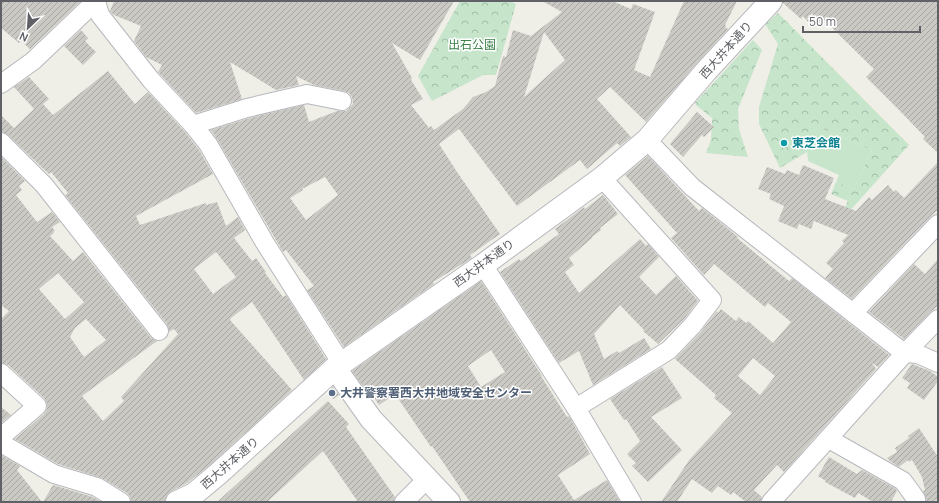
<svg xmlns="http://www.w3.org/2000/svg" width="939" height="503" viewBox="0 0 939 503" font-family="Manrope,'Noto Sans JP',sans-serif">
<style>
.grass{fill:#c6e5cb}
.forest{fill:url(#forest-crowns)}
.building{fill:url(#building-hatch);fill-rule:evenodd}
.lines{fill:none;stroke-linecap:round;stroke-linejoin:round}
.minor-casing{stroke:#b7b8bd;stroke-width:20}
.tertiary-casing{stroke:#b7b8bd;stroke-width:24}
.minor{stroke:#fff;stroke-width:18}
.tertiary{stroke:#fff;stroke-width:22}
.culture-dot{fill:#0f9aa8;stroke:#fff;stroke-width:1.5}
.service-dot{fill:#5c6f8a;stroke:#fff;stroke-width:1.5}
.labels{text-anchor:middle;stroke-width:3;stroke-linejoin:round;paint-order:stroke}
.park-label{font-size:12px;fill:#3c804a;stroke:#fff}
.street-label{font-size:12px;fill:#5f6166;stroke:#fff}
.culture-label{font-size:12px;font-weight:bold;fill:#0d838f;stroke:#fff;text-anchor:start}
.service-label{font-size:12px;font-weight:bold;fill:#4e5e75;stroke:#fff;text-anchor:start}
</style>
<defs>
<pattern id="forest-crowns" width="20" height="18" patternUnits="userSpaceOnUse"><rect width="20" height="18" fill="#c6e5cb"/><path d="M2 6a3 3 0 1 1 6 0M12 15a3 3 0 1 1 6 0" fill="none" stroke="#a4bda9"/></pattern>
<pattern id="building-hatch" width="6" height="6" patternUnits="userSpaceOnUse"><rect width="6" height="6" fill="#cbc9c4"/><path d="M-1 1l2-2M0 6l6-6M5 7l2-2" fill="none" stroke="#a8a7a3"/></pattern>
</defs>
<rect width="100%" height="100%" fill="#efefe7"/>
<path class="grass" d="M810 129H823L872 150 854 189 836 182 839 175 808 161 806 138Z"/>
<g class="forest">
<path d="M460 1H510L516 4 496 75H483L432 101 418 76Z"/>
<path d="M778 13 909 145 837 225 848 201 831 194 836 182 854 189 872 150 823 129H811L806 138 807 152 780 168 759 124V107L778 44 765 24Z"/>
<path d="M753 40 762 50 738 109 739 129 748 157 706 153 711 140 712 118 697 106 695 103Z"/>
</g>
<g class="building">
<path d="M1 1H81L30 49 21 41 19 43 1 28Z"/>
<path d="M114 1H454L420 60 392 43 412 78 411 80 423 99 411 105 429 128 431 126 434 130 463 109 473 97 486 92 495 86 503 56 506 57 513 30 531 36 562 12 542 1H612L631 9 633 4 655 12 634 70 650 77 684 1H737L725 25H726L725 27 728 29 698 62 646 122 610 87 597 99 631 137 620 146 617 143 587 169 580 160 517 206 459 129 439 144 457 172 500 234 470 255 472 258 433 282 434 284 344 347 307 290 314 286 286 250 283 252 217 139 211 130 250 118 304 105 309 122 337 111H346L353 104 352 97 349 93 344 91 314 85 296 76 299 85 276 90 230 62 242 99 196 113 158 72 162 65 146 57 134 41 141 26 114 15 110 11ZM544 32 565 60 524 97ZM325 177 338 195 306 220 290 198 303 190 302 189Z"/>
<path d="M783 1H938V153L923 139 925 137 900 111 866 77 874 69 823 19 813 28 803 16 801 19 783 3Z"/>
<path d="M81 30 88 38 85 41 96 52 83 65 64 46Z"/>
<path d="M108 71 135 104 148 92 185 132 199 150 213 174 136 216 140 225 206 203V205L217 202 226 226 238 217 245 230 234 238 252 261 256 258 266 272 265 273 283 297 286 295 326 359 304 380 252 302 231 318 230 320 292 390 210 465 187 483 172 491 167 495 165 502H131L130 497 127 493 102 478 58 464 15 439 44 414 47 409V404L44 398 8 365 1 363V319L9 311 1 305V157L25 181 19 186 22 190 16 195 37 222 52 212 60 222 52 227 55 231 53 232 54 233 50 236 73 261 83 252 151 338 157 341 82 396 103 421 124 401 121 397 178 334 174 329 169 332 167 324 65 195 68 193 51 172 49 174 8 135 1 132V115L14 128 34 109 14 87 29 77 49 99 43 104 53 115ZM216 252 236 277 213 294 194 269ZM58 273 84 302 65 319 39 289ZM86 319 106 340 84 357 70 337 75 328Z"/>
<path d="M697 112 714 127 704 137 702 135 683 157 670 144Z"/>
<path d="M648 156 699 211 702 208 738 237 737 238 789 281 792 278 889 355 878 367 872 363 876 369 784 472 777 465 754 490 762 497 761 502H746L733 492 731 495 718 486 712 493 692 479 677 502H661L690 459 732 413 714 398 716 395 707 387 675 359 700 333 717 311 718 313 721 309 736 321 739 317 746 323 748 321 773 343 791 322 768 303 765 307 714 264 704 275 671 238 677 233 625 175ZM753 358 775 376 760 395 738 376Z"/>
<path d="M938 162V210L930 217 852 299 825 278 833 269 826 263 844 243 842 241 848 235 814 221 811 229 799 224 797 229 778 221 784 206 769 199 771 194 758 189 767 167 785 174 787 170 799 175 803 165 834 178 825 199 856 211 869 197 872 200 888 185 894 192 896 190 904 198Z"/>
<path d="M603 195 618 214 600 228 601 230 592 237V238L569 258 574 265 565 272 579 293 640 239 646 246 648 244 659 257 639 277 656 295 676 276 698 301 684 319 658 344 643 331 644 330 620 305 594 334 604 359 617 351 619 353 644 338 651 349 593 385 579 351 559 363 500 272 519 259 521 261 559 234 555 229 584 207 585 209Z"/>
<path d="M938 259V306L930 312 904 339 869 312 914 264 925 274Z"/>
<path d="M481 281 542 376H541L567 417 569 416 590 454 558 475 574 500 607 480 620 502H470L432 446 431 447 395 394 379 405 371 393 369 395 352 371ZM491 350 505 372 481 387 468 366Z"/>
<path d="M912 364 930 371 938 377V381L924 400 907 388 910 383 902 378Z"/>
<path d="M662 367 682 398 651 417 682 450 648 482 632 466 636 463 627 454 640 441 626 419 624 420 610 399Z"/>
<path d="M333 387 339 395 333 399 328 391Z"/>
<path d="M328 401 349 424 346 427 395 497 394 502H358L323 451 267 502H217Z"/>
<path d="M1 407 11 415 1 423Z"/>
<path d="M919 428 938 457V500L927 502 923 491 925 490 922 477 912 460 909 462 908 460 899 467 890 461 887 458 897 452 895 448 909 438 908 436Z"/>
<path d="M1 455 20 466 17 470 42 502H1Z"/>
<path d="M829 457 857 474 862 470 896 489 897 491 891 502H873L858 493 855 498 825 482 826 481 818 476Z"/>
<path d="M53 485 93 497 101 502H43Z"/>
</g>
<g class="lines">
<defs>
<g id="minor">
<path d="M96 1 100 15 151 80 193 125 208 144 265 243 342 364"/>
<path d="M1 84 33 61 96 1"/>
<path d="M193 125 247 108 307 94 342 101"/>
<path d="M647 140 692 187 899 349 905 353 918 354 938 363"/>
<path d="M1 142 44 185 159 331"/>
<path d="M483 265 576 408 632 502"/>
<path d="M853 313 938 224"/>
<path d="M1 373 37 406 1 437"/>
<path d="M576 408 669 350 692 326 712 300 602 178"/>
<path d="M829 439 903 481 916 499V502"/>
<path d="M1 443 54 474 97 487 121 502"/>
<path d="M404 502 427 479"/>
<path d="M771 502 905 353 938 319"/>
</g>
<g id="tertiary">
<path d="M335 368 371 419 449 502"/>
<path d="M177 502 194 494 218 474 335 368 483 265 602 178 647 140 707 70 771 1"/>
</g>
</defs>
<use href="#minor" class="minor-casing"/>
<use href="#tertiary" class="tertiary-casing"/>
<use href="#minor" class="minor"/>
<use href="#tertiary" class="tertiary"/>
</g>
<circle class="culture-dot" cx="784" cy="143" r="4"/>
<circle class="service-dot" cx="332" cy="393" r="4"/>
<g class="labels">
<g class="park-label">
<text x="472" y="49">出石公園</text>
</g>
<g class="street-label">
<text transform="translate(726 50) rotate(-48)" y="4">西大井本通り</text>
<text transform="translate(484 263) rotate(-36)" y="4">西大井本通り</text>
<text transform="translate(230 463) rotate(-41)" y="4">西大井本通り</text>
</g>
<g class="culture-label">
<text x="792" y="147">東芝会館</text>
</g>
<g class="service-label">
<text x="340" y="397">大井警察署西大井地域安全センター</text>
</g>
</g>
<rect width="939" height="503" fill="none" stroke="#5f6166" stroke-width="4"/>
<g transform="translate(28 28) rotate(205)" stroke="#ffffff" stroke-width="3" paint-order="stroke">
<path d="M0-3L7 15L0 10L-7 15Z" fill="#5f6166"/>
<text y="-6" font-size="11" font-weight="bold" text-anchor="middle" fill="#5f6166">N</text>
</g>
<path d="M803 26v6h117v-6" fill="none" stroke="#5f6166" stroke-width="2"/>
<text x="809" y="26" font-size="12" fill="#5f6166" stroke="#ffffff" stroke-width="3" paint-order="stroke">50 m</text>
</svg>
